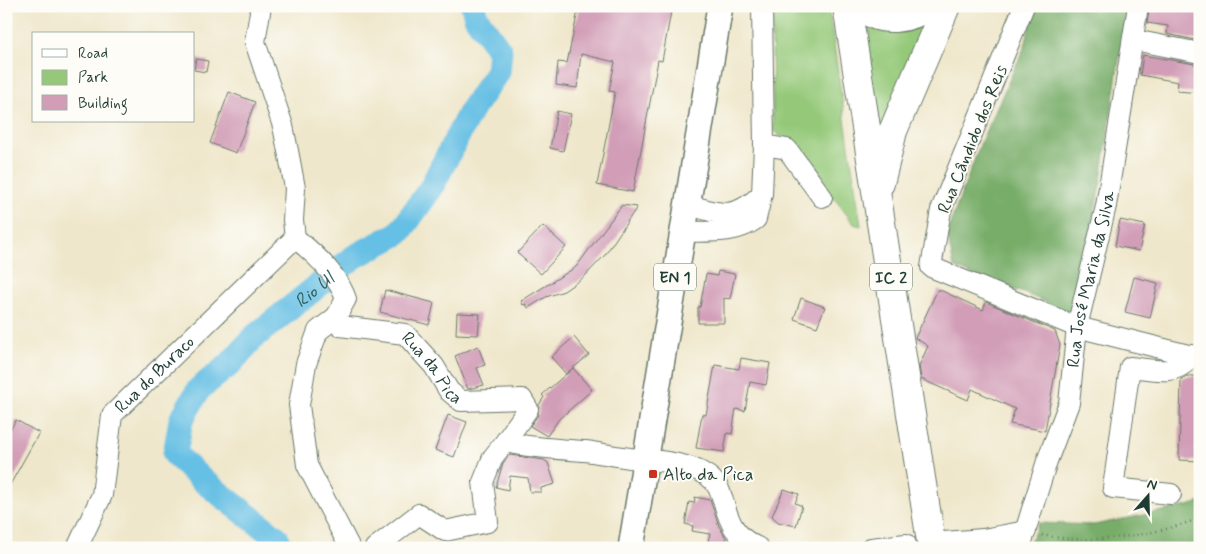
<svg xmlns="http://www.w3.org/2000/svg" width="1206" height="554" viewBox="0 0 1206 554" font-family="Mynerve,sans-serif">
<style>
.green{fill:#95c979;stroke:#5a8356}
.forest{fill:#78ad69;stroke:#4c754e}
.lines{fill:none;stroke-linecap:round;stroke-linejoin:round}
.river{stroke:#66bfe4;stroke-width:25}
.building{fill:#d19db7}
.minor-casing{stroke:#687869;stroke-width:22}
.major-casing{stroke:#687869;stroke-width:28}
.highway-casing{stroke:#687869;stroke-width:30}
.path{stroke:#687869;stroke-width:2.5;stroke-dasharray:1 4;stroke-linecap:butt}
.minor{stroke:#fff;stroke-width:20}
.major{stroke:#fff;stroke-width:25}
.highway{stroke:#fff;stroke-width:28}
.poi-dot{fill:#c8321e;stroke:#fdfcf7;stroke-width:2}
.labels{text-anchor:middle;stroke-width:4;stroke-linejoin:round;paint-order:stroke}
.shield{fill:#fdfcf7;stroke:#62766e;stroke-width:1}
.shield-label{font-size:16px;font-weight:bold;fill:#1f3d34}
.street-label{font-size:18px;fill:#1f3d34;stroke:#fdfcf7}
.poi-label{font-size:18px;fill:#1f3d34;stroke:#fdfcf7;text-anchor:start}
.water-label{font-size:19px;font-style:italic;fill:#315e60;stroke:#fdfcf7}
</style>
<rect width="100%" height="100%" fill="#fdfcf7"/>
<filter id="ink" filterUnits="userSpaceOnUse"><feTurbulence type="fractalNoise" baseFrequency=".02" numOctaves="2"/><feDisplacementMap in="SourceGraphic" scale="10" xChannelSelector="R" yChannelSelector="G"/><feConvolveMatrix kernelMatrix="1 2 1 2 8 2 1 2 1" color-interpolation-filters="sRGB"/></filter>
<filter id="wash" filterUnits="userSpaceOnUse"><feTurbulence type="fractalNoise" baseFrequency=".0096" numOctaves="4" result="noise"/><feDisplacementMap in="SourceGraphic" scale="20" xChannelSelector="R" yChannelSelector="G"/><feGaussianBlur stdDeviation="1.12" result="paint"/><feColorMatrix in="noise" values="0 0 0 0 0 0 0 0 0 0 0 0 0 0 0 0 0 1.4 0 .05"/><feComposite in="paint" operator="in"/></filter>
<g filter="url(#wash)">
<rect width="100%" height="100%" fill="#efe7cb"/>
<g class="green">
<path d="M772 6H828L861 226 854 224 791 142 777 134 773 130Z"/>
<path d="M936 11 879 151 857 15Z"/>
</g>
<g class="forest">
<path d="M1034 6H1127L1101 181 1074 307 1070 313 1024 293 986 281 954 267 947 232 983 137 1025 46Z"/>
<path d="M1200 502V548H1027L1039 523 1094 525 1188 506Z"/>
</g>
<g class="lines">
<path class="river" id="s1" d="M281 548 277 538 202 480 175 454 181 420 199 389 229 365 254 337 354 257 399 233 431 188 470 112 498 71 500 51 476 17 473 6"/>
</g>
<g id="blocks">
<g class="building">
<path d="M579 6H672L662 61 658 60 633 192 597 185 615 92 609 91 615 62 581 54 577 88 556 85 558 62 567 63Z"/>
<path d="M1150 6H1200V41L1167 34 1168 26 1147 23Z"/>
<path d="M1143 55 1200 65V93L1177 91 1178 82 1140 75Z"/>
<path d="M196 59 208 61 206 72 194 70Z"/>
<path d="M229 92 255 102 236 153 210 143Z"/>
<path d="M557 111 571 114 563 151 550 148Z"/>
<path d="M622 205 637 207 605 255 584 277 564 291 546 297 528 308 526 304 523 305 521 301 576 267Z"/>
<path d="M1120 220 1145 225 1139 251 1115 246Z"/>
<path d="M543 226 566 247 541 274 517 253Z"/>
<path d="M718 271 735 274 730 299 724 298V323H698V307H700L706 274 717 276Z"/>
<path d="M1134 277 1158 283 1150 318 1125 312Z"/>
<path d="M938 289 983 310 986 302 1055 331 1060 345 1045 431 1010 424 1015 409 972 389 968 400 921 379 919 366 928 346 915 338Z"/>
<path d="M385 290 434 303 429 325 380 312Z"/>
<path d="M801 298 825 307 817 327 794 319Z"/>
<path d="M457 313 480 314 478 335 456 334Z"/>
<path d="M574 337 589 355 566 374 551 357Z"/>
<path d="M478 346 485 365 477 368 484 385 468 389 455 356Z"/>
<path d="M741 358 770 363 766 385 750 382 745 411 736 409 732 434 727 433 724 452 696 448 702 414 706 415 715 365 739 369Z"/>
<path d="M573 368 592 390 559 419 547 436 530 426 538 415 539 405 544 397 542 395Z"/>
<path d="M1187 376H1200V461L1179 460 1181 379Z"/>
<path d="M448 415 467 422 454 457 435 450Z"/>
<path d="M16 420 39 433 6 492V437Z"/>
<path d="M510 455 544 460 548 463 555 484 541 488V492H530L528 478 510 476 508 490 496 487 503 463Z"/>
<path d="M784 489 799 494 795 503 802 506 796 526 778 522 772 516Z"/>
<path d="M695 497 710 500 719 526 726 538V548H706L710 534 692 531 693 526 685 524 689 502 694 503Z"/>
</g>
</g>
</g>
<g filter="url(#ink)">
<use href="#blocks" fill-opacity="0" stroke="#687869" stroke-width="1"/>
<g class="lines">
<defs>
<g id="minor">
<path d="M261 6 255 42 283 126 289 156 295 188 293 220 295 238C314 253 338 276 346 299L336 317 318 331 306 364 299 405 307 465 350 548"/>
<path d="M1024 6 941 210 931 267 1077 327 1200 358"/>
<path d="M1134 40 1200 53"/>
<path d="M764 145 787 149 822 197"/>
<path d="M686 204C721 214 733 221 762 194"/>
<path d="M682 232C708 231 735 235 756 219L762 194 764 145 762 6"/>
<path id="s2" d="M336 317 340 326 405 334 434 366 449 391 461 401 522 399 528 409 505 442C532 448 557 449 585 451 600 453 615 456 630 458 653 460 689 462 708 476 732 493 716 529 759 548"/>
<path d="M1171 494 1113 488 1130 367C1151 369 1179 378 1191 355"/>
<path d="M944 542 983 539 1026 531"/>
<path id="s3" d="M77 548 102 495 112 415 295 238"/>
<path d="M375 548 419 514 445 531 488 522 483 482 493 457 505 442"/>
<path d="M871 548 906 544"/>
<path id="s4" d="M1020 548 1047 461 1069 403 1077 327 1106 206 1138 6"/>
</g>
<path id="major" d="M631 548 720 6"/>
<g id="highway">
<path d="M847 6 932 548"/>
<path d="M862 6C879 25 911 19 928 6"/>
<path d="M880 183 893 131 946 6"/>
</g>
</defs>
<use href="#minor" class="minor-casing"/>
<use href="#major" class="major-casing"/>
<use href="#highway" class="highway-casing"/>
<path class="path" d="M1042 535C1090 545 1155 536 1200 518"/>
<use href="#minor" class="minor"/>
<use href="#major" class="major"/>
<use href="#highway" class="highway"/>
</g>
</g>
<rect class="poi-dot" x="648" y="469" width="10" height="10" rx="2.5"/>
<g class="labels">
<g class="shield">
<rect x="654" y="263.5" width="42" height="27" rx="4"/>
<rect x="870" y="263.5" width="42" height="27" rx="4"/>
</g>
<g class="shield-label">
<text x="675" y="283">EN 1</text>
<text x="891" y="283">IC 2</text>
</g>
<g class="street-label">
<text transform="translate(972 139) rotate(-68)" y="6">Rua Cândido dos Reis</text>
<text dy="6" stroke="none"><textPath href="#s4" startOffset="279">Rua José Maria da Silva</textPath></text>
<text dy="6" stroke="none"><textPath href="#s2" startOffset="119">Rua da Pica</textPath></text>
<text dy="6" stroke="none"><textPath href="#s3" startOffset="198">Rua do Buraco</textPath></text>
</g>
<g class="poi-label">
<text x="663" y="480">Alto da Pica</text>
</g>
<g class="water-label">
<text dy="7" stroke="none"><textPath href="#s1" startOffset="366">Rio Ul</textPath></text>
</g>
</g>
<rect width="1206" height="554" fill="none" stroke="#fdfcf7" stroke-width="25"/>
<rect x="32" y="32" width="162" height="90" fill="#fdfcf7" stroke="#a4b0a9"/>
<rect x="42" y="49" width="25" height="8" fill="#ffffff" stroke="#a4b0a9"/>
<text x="78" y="58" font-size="15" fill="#1f3d34">Road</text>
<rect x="42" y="70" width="25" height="15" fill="#95c979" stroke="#a4b0a9"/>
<text x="78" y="82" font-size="15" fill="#1f3d34">Park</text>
<rect x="42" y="95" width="25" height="15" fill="#d19db7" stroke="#a4b0a9"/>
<text x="78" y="108" font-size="15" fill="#1f3d34">Building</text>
<g transform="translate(1148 496) rotate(20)" stroke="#fdfcf7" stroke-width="4" paint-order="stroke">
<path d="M0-4L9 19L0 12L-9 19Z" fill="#1f3d34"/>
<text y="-8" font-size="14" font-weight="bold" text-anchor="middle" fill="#1f3d34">N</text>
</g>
</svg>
